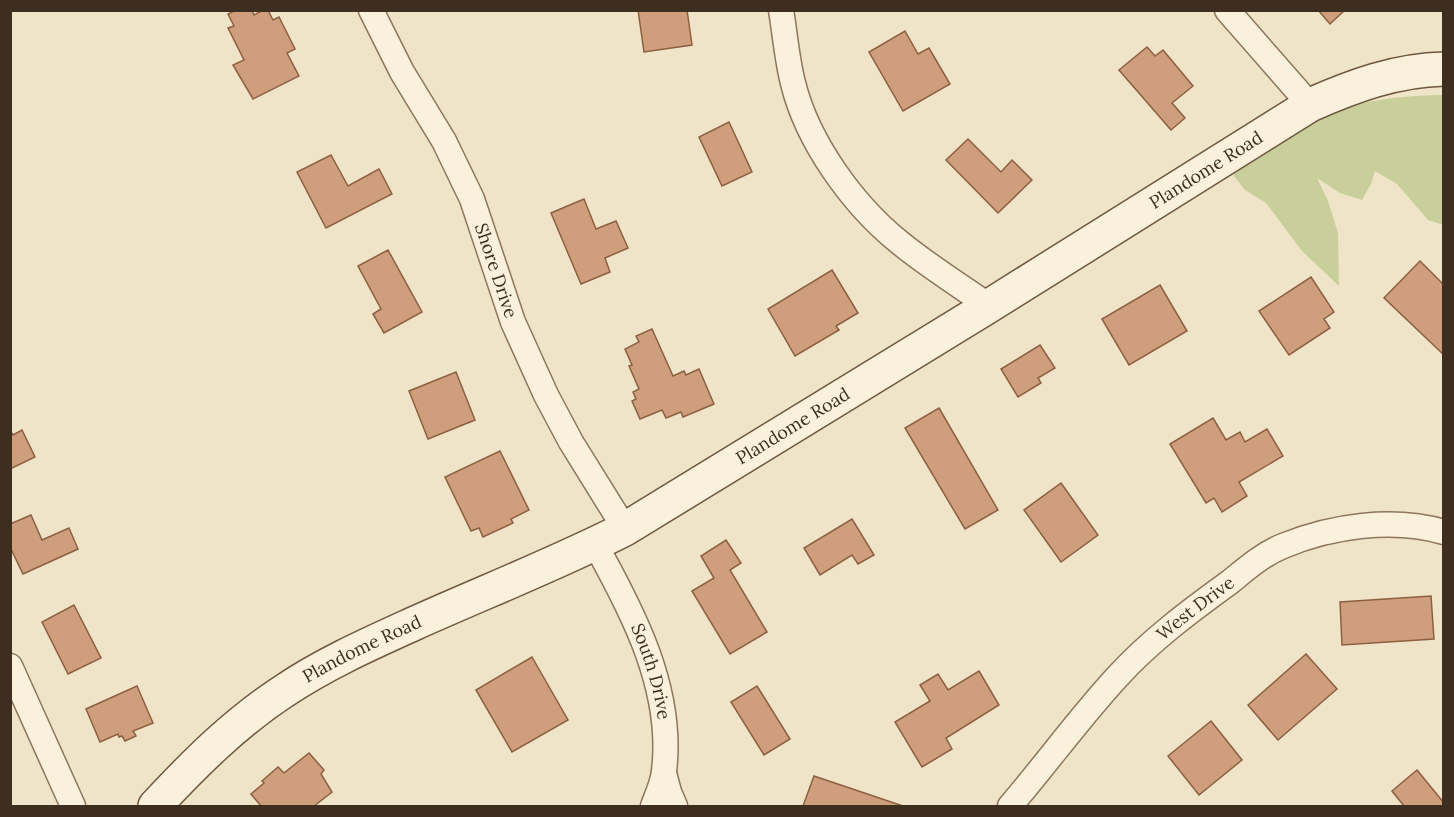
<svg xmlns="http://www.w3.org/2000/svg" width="1454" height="817" viewBox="0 0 1454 817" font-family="Lora,serif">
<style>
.green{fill:#c9cf9b}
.building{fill:#cf9f7d;stroke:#8d5f41;stroke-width:1.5}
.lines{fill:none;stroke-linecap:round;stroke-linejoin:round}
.minor-casing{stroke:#8d765c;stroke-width:27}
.secondary-casing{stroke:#6f573f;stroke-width:36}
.minor{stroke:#faf1dc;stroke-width:24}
.secondary{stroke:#faf1dc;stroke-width:33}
.labels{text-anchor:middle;stroke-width:4.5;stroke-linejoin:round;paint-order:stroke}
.street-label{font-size:18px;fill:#3d2e20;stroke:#f7eed8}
</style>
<rect width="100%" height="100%" fill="#f0e4c8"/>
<path class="green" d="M1443 95V225L1428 220 1397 184 1375 171 1371 184 1362 200 1340 193 1317 178 1328 201 1338 233 1339 286 1302 251 1266 203 1245 190 1233 175C1256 156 1291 132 1317 118 1351 101 1406 95 1443 95Z"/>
<g class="building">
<path d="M236 10H252L254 15 263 10H268L273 20 279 17 295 49 287 53 299 76 253 99 233 65 244 60 228 28 234 26 228 14Z"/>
<path d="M638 10H687L692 45 644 52Z"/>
<path d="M1318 10H1345L1330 24Z"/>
<path d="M905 31 918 54 929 48 950 84 903 111 869 52Z"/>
<path d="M1147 47 1155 56 1163 50 1193 86 1172 103 1185 118 1171 130 1119 70Z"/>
<path d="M729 122 752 172 722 186 699 137Z"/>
<path d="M968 139 1001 172 1012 160 1032 180 998 213 946 160Z"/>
<path d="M331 155 348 186 379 169 392 194 326 228 297 172Z"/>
<path d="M584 199 596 229 616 221 628 248 605 258 610 272 581 284 551 213Z"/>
<path d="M388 250 422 312 384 333 373 314 381 309 358 266Z"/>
<path d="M1420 261 1444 285V355L1384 298Z"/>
<path d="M832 270 858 313 836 326 839 330 795 356 768 309Z"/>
<path d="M1311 277 1334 312 1324 319 1330 328 1289 355 1259 311Z"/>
<path d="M1160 285 1187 331 1129 365 1102 319Z"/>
<path d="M652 329 673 376 684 371 686 375 699 369 714 404 683 417 681 412 666 418 662 410 640 419 632 401 636 399 633 392 639 389 629 366 632 365 625 349 639 342 636 336Z"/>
<path d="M1040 345 1055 368 1038 378 1041 383 1018 397 1001 369Z"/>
<path d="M456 372 475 420 428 439 409 391Z"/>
<path d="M939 408 998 510 965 529 905 428Z"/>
<path d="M1213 418 1226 440 1240 432 1245 442 1267 429 1283 456 1239 482 1247 496 1222 512 1214 498 1206 503 1170 444Z"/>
<path d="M10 430 13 435 22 430 35 457 10 469Z"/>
<path d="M500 451 529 510 511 519 513 523 483 537 479 528 471 531 445 477Z"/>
<path d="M1061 483 1098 535 1061 562 1024 510Z"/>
<path d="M31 515 42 540 69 528 78 549 23 574 10 547V524Z"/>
<path d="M852 519 874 555 858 564 852 555 820 575 804 548Z"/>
<path d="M726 540 741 563 730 570 767 632 730 654 692 591 714 578 701 556Z"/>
<path d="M1431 596 1434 639 1342 645 1340 602Z"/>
<path d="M74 605 101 658 68 674 42 622Z"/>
<path d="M1306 654 1337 689 1278 740 1248 705Z"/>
<path d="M532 657 568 720 512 752 476 690Z"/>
<path d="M979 671 999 705 946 738 952 749 922 767 895 722 930 701 920 685 938 674 948 690Z"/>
<path d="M137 686 153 723 133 731 136 736 125 741 122 736 119 737 118 734 100 742 86 709Z"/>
<path d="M757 686 790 739 764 755 731 702Z"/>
<path d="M1211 721 1242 760 1199 795 1168 756Z"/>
<path d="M309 753 324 770 321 774 332 792 314 806H261L251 794 264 783 262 781 278 767 284 773Z"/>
<path d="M1417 770 1444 803V806H1404L1392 791Z"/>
<path d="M814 776 903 806H803Z"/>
</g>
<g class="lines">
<defs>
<g id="minor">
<path id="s1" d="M371 10 402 72 444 141 472 199 513 322 546 395 571 442 625 529"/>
<path d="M781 10C785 34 787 60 793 83 807 141 852 204 899 242 927 265 959 285 989 306"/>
<path d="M1227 10 1310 105"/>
<path id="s2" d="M595 544C633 612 674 690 664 771 663 783 657 795 653 806"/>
<path d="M10 666 73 806"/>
<path d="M664 773 669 792 675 806"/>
<path id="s3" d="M1010 806C1047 763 1080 717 1118 676 1151 640 1190 611 1230 582 1246 569 1263 554 1283 546 1331 526 1393 517 1444 532"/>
</g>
<g id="secondary">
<path id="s4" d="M155 806C194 764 235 723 284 691 324 664 369 644 413 624 484 592 556 564 625 529L989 306 1310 105C1353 86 1396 70 1444 69"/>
</g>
</defs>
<use href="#minor" class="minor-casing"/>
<use href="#secondary" class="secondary-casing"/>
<use href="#minor" class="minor"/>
<use href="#secondary" class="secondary"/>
</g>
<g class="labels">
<g class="street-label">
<text dy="6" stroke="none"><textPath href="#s4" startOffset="1234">Plandome Road</textPath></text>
<text dy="6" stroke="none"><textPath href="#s1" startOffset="290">Shore Drive</textPath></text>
<text dy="6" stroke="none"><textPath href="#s4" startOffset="748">Plandome Road</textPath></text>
<text dy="6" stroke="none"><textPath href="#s3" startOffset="272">West Drive</textPath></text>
<text dy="6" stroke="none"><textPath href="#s4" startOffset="262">Plandome Road</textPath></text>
<text dy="6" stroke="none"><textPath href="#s2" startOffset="140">South Drive</textPath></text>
</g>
</g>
<rect width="1454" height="817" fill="none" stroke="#3d2e20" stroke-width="24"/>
</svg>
